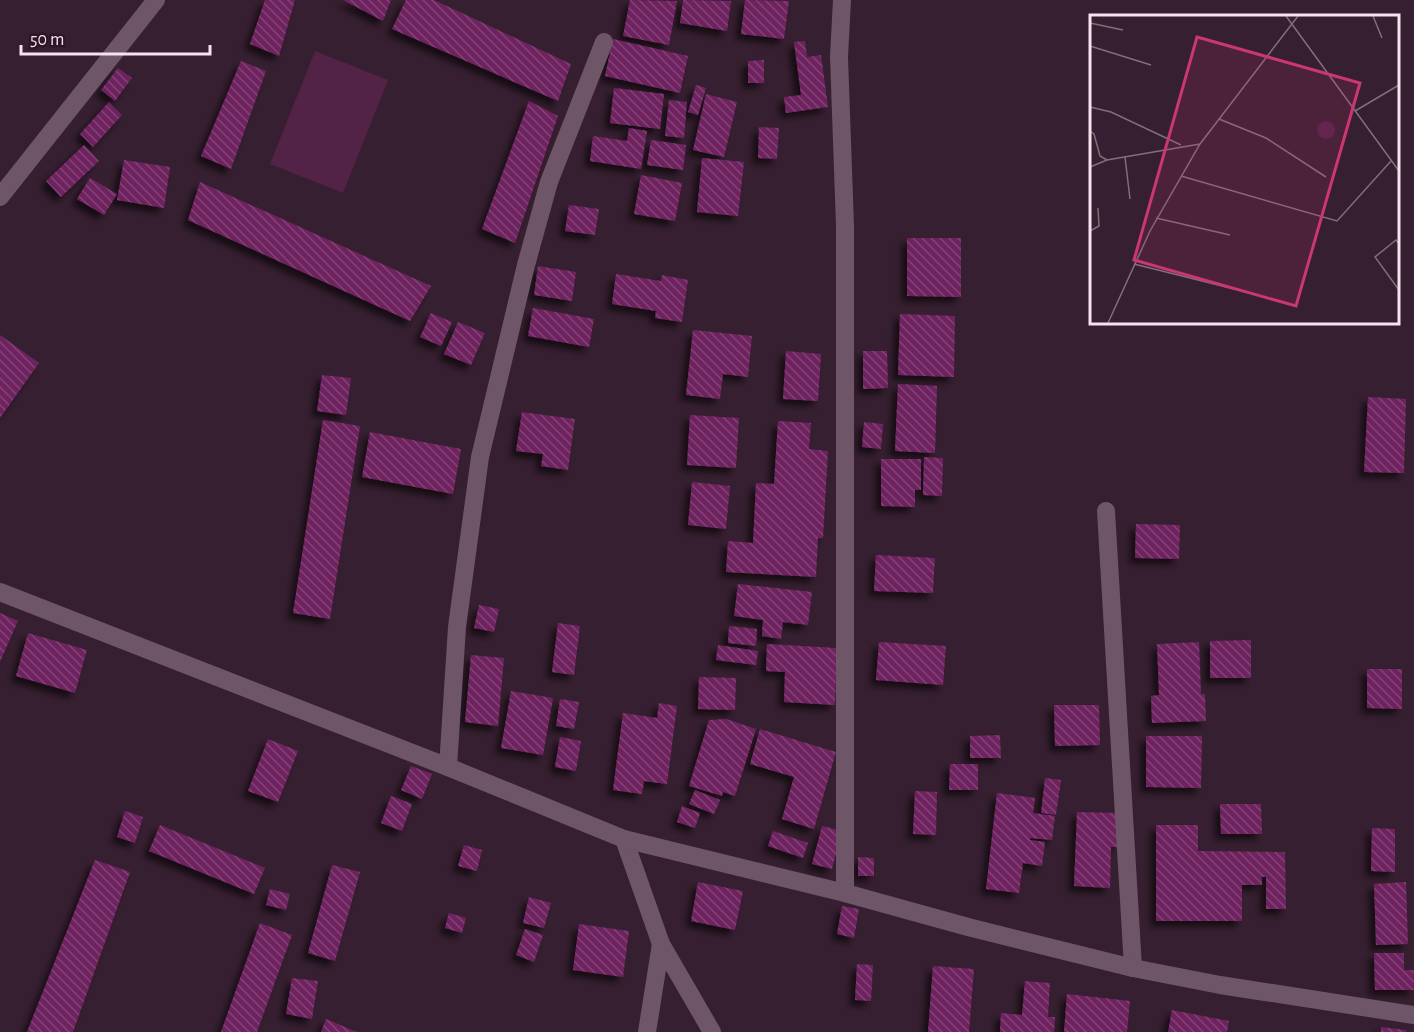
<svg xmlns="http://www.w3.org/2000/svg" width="1414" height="1032" viewBox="0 0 1414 1032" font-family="'Alegreya Sans',sans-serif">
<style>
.pitch{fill:#522247}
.building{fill:url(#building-back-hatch);filter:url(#shadow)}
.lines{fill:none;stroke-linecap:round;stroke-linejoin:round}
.street{stroke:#6f5568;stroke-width:18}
.secondary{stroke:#6f5568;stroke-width:18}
.inset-road{fill:none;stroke:#826e7c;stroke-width:1.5}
.view{fill:#ca3771;fill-opacity:0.15;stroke:#ca3771;stroke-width:3}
.inset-edge{fill:none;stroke:#f4e4ee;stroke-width:3}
</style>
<defs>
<pattern id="building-back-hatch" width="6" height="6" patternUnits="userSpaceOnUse" patternTransform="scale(1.5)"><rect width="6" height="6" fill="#6e235e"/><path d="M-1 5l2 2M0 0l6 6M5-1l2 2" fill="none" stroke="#834375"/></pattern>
<filter id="shadow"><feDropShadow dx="-5.5" dy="5.5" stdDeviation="3" flood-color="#0009"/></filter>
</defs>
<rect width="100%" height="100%" fill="#361f30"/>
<path class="pitch" d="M315 51 388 80 343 193 270 164Z"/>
<g class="building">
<path d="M265 0H295L279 56 250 44Z"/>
<path d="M343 0H391L383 21Z"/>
<path d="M406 0H434L571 64 558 101 392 29Z"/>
<path d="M630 0 677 1 669 45 623 36Z"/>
<path d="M683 0 731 1 727 31 680 23Z"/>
<path d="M745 0 789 1 784 39 741 34Z"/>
<path d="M613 39 688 56 680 93 605 76Z"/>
<path d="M805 41 807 57 821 55 828 107 786 113 784 97 801 95 794 42Z"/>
<path d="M764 60V83H748V61Z"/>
<path d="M241 61 266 71 231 169 201 156Z"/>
<path d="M118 68 132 78 115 101 101 90Z"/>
<path d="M696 85 706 88 698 115 688 112Z"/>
<path d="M614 88 664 94 660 129 610 123Z"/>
<path d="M706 94 737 102 724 157 693 150Z"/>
<path d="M669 100 687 102 684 138 665 136Z"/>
<path d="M529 101 558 116 515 243 482 229Z"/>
<path d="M109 102 122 115 93 147 80 134Z"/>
<path d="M759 127 779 128 777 159 758 158Z"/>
<path d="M629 128 647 131 641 169 590 161 593 136 627 141Z"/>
<path d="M651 140 686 145 683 170 647 165Z"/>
<path d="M84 145 99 161 61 197 46 181Z"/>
<path d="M702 158 744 162 738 216 697 212Z"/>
<path d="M124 160 170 167 164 208 117 200Z"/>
<path d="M641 175 682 183 675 221 634 214Z"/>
<path d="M90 178 117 194 104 215 77 199Z"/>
<path d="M200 182 431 286 410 321 188 220Z"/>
<path d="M569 205 599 209 595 235 565 231Z"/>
<path d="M907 238H961V297L907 296Z"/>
<path d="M538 266 576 272 572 301 534 295Z"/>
<path d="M616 274 661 281 662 275 688 280 682 322 655 318 656 311 612 304Z"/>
<path d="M533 308 594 319 589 347 528 336Z"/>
<path d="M431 313 452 322 441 346 420 337Z"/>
<path d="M900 314 955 316 954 377 898 375Z"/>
<path d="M458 322 485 333 471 365 444 354Z"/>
<path d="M693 330 752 336 748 377 723 374 720 399 686 395Z"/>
<path d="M0 335 39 363 0 418Z"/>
<path d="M786 351 821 354 818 401 783 399Z"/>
<path d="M863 351H887L888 388 863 389Z"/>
<path d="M322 375 351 378 346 415 317 411Z"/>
<path d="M898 384 937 386 935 453 895 451Z"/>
<path d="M1368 397 1406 399 1404 473 1364 472Z"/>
<path d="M522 412 575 419 568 470 541 466 543 454 516 451Z"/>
<path d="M690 415 739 418 736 468 687 465Z"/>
<path d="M323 420 360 426 330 619 293 613Z"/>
<path d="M778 421 811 423 809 449 828 451 823 538H818L816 577 726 572 728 541 753 543 756 483 774 484Z"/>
<path d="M864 422 883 424 881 449 862 447Z"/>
<path d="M370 432 461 449 453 494 362 477Z"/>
<path d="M924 457 943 458 942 496 923 495Z"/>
<path d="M881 459H921V490H915V507L881 506Z"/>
<path d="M692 482 730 486 726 529 688 525Z"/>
<path d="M1136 524 1180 525 1179 559 1135 558Z"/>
<path d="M876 555 935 558 933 593 874 591Z"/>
<path d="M738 584 812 592 808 625 783 622 781 639 762 636 763 620 734 616Z"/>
<path d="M479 605 499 609 494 632 474 628Z"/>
<path d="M0 613 18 621 0 662Z"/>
<path d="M558 623 580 626 574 675 552 672Z"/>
<path d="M729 626 757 629 756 646 728 643Z"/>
<path d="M28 633 87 650 75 693 16 676Z"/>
<path d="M1251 640V678H1210V641Z"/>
<path d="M879 642 946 646 943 685 876 680Z"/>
<path d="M1199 642 1201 694H1205L1206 721 1152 723 1151 696 1159 695 1157 644Z"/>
<path d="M767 644 837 648 835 705 784 702 785 672 766 671Z"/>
<path d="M718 645 758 651 756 665 716 660Z"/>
<path d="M471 655 504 658 498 726 465 722Z"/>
<path d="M1367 669H1402V709L1367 708Z"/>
<path d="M699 677 736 678 735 710 698 709Z"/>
<path d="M511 691 553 698 543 755 501 748Z"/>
<path d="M560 699 579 702 574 729 556 726Z"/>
<path d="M659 703 677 706 667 784 644 781 642 794 613 790 623 713 657 718Z"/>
<path d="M1054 705H1099L1100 745 1055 746Z"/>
<path d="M726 719 756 729 735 796 723 792 722 796 689 786 709 720Z"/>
<path d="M760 729 836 752 814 829 782 819 794 777 750 764Z"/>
<path d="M1000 735 1001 758H970V736Z"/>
<path d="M1146 736H1202L1201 788 1146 787Z"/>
<path d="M560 737 581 741 576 771 555 767Z"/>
<path d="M268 739 298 751 278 802 248 791Z"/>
<path d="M950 764H978V790H949Z"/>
<path d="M411 766 432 774 422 799 401 790Z"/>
<path d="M1045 778 1061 780 1056 815 1041 813Z"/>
<path d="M695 790 720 800 714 814 689 804Z"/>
<path d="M915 791 937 792 936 835 913 834Z"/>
<path d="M997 793 1035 798 1033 813 1055 816 1052 840 1030 838V840L1045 842 1042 866 1023 863 1019 893 986 889Z"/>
<path d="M391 796 412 804 402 831 381 823Z"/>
<path d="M1220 804H1261L1262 834H1221Z"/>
<path d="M682 806 700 813 695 828 677 822Z"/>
<path d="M125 811 143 817 135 843 117 837Z"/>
<path d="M1077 812 1118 813 1117 847H1111L1110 888 1074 886Z"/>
<path d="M160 825 265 868 254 894 149 851Z"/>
<path d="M1156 825H1198V851L1285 852 1286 909H1266V877H1262V885H1242V921H1156Z"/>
<path d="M822 826 842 831 832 869 812 864Z"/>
<path d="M1372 828 1395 829V872L1371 871Z"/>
<path d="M773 831 808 843 803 858 768 846Z"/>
<path d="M464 845 482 850 477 871 458 866Z"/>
<path d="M858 857 874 858V876H858Z"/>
<path d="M95 860 130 872 73 1032H27Z"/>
<path d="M332 865 360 872 335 961 308 953Z"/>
<path d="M698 882 743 891 735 930 691 921Z"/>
<path d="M1406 882 1408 944 1376 945 1374 884Z"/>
<path d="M270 889 290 894 286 910 266 905Z"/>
<path d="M529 897 551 903 544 928 523 923Z"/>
<path d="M842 906 859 909 854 938 837 934Z"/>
<path d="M449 913 466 918 462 933 445 928Z"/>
<path d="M260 923 292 935 257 1032H221Z"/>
<path d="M579 924 629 931 623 977 573 970Z"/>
<path d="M525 929 543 935 534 962 516 955Z"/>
<path d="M1374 953H1404V970H1414V990H1375Z"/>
<path d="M857 964 873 965 871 1001 855 1000Z"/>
<path d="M933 966 974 969 969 1032H928Z"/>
<path d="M292 978 318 981 312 1019 286 1014Z"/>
<path d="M1025 981 1050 983 1048 1017H1055L1054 1032H1000L1001 1013 1022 1015Z"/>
<path d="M1067 994 1130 1001 1127 1032H1064Z"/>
<path d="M1172 1010 1229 1021 1227 1032H1168Z"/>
<path d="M326 1019 357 1032H321Z"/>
<path d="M1381 1027 1406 1030V1032H1381Z"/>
</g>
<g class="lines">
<g class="street">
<path d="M842 0 839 57 845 226V893"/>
<path d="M1106 511 1133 968"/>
<path d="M448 767 457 627 480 457 526 265 549 182 604 42"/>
<path d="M624 839 661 944 712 1032"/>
<path d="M647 1032 661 944"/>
</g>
<g class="secondary">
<path d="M0 197 156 0"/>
<path d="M0 592 448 767 624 839 845 893 968 927 1133 968 1220 985 1414 1015"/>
</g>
</g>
<g transform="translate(1090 15)">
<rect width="309" height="309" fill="#361f30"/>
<path d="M227 115a9 9 0 1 1 18 0a9 9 0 1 1-18 0Z" fill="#522247"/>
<path class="inset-road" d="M196 1 309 156M283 1 292 23M0 8 33 15M0 31 61 50M0 92 21 97 91 130M265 96 309 70M129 104 176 123 236 162M0 116 4 119 10 141 17 145M35 142 40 184M0 152 17 145 110 129M91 161 247 206 301 146M66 203 140 220M0 216 9 211 8 193M309 229 306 225 285 242 309 275M44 249 160 278M18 308 60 216 110 129 208 1"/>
<path class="view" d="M107 22 270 68 206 291 44 245Z"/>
<rect width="309" height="309" class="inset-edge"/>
</g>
<path d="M21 45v9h189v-9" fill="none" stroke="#f4e4ee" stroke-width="3"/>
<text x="30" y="45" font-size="18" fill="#f4e4ee" stroke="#2c1526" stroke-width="4.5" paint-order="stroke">50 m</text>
</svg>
